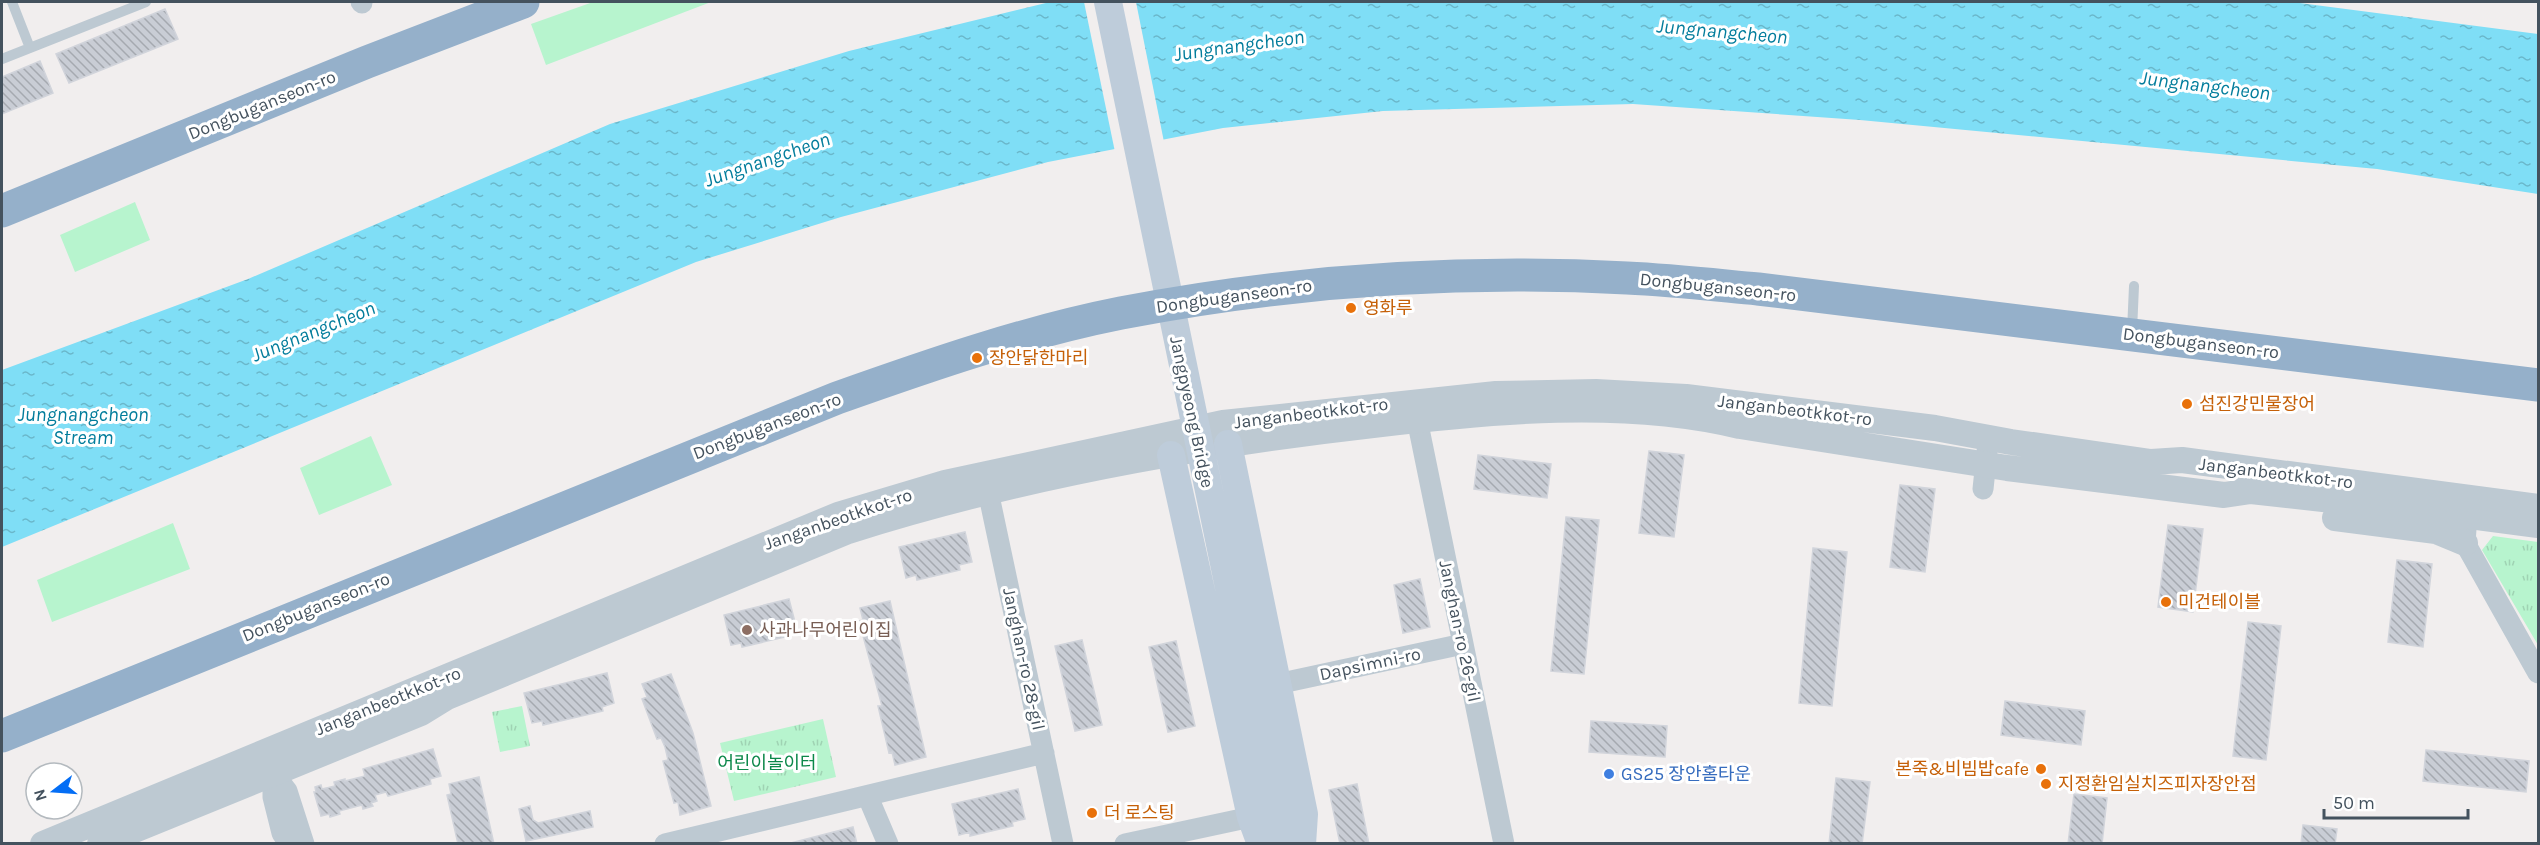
<svg xmlns="http://www.w3.org/2000/svg" width="2540" height="845" viewBox="0 0 2540 845" font-family="Karla,'Noto Sans KR',sans-serif">
<defs>
<pattern id="park-tufts" width="24" height="20" patternUnits="userSpaceOnUse" patternTransform="scale(1.5)"><rect width="24" height="20" fill="#b7f4ce"/><path d="M3 7l-1-3M5 7V3M7 7l1-3M15 17l-1-3M17 17v-4M19 17l1-3" fill="none" stroke="#9fd3b3"/></pattern>
<pattern id="water-ripples" width="26" height="14" patternUnits="userSpaceOnUse" patternTransform="scale(1.5)"><rect width="26" height="14" fill="#7fdef6"/><path d="M2 4q2-2 4 0t4 0M15 11q2-2 4 0t4 0" fill="none" stroke="#6ab7ca"/></pattern>
<pattern id="building-back-hatch" width="6" height="6" patternUnits="userSpaceOnUse" patternTransform="scale(1.5)"><rect width="6" height="6" fill="#c9cdd5"/><path d="M-1 5l2 2M0 0l6 6M5-1l2 2" fill="none" stroke="#a5a9b0"/></pattern>
</defs>
<rect width="100%" height="100%" fill="#f1eeee"/>
<!-- park -->
<path fill="url(#park-tufts)" d="M2493 536 2538 542V645L2482 550Z
M522 706 530 746 500 752 492 712Z
M823 719 836 777 734 801 720 743Z"/>
<!-- pitch -->
<path fill="#b7f4ce" d="M593 2H711L546 65 531 24Z
M135 202 150 240 75 272 60 235Z
M371 436 392 485 319 515 300 468Z
M173 523 190 569 52 622 37 580Z"/>
<!-- water -->
<path fill="url(#water-ripples)" d="M1050 2H2292L2538 34V194L2377 169 1860 120 1633 104 1383 111 1223 128 1048 162 841 217 696 262 2 547V370L248 279 610 124 849 51Z"/>
<!-- pier -->
<path fill="#f1eeee" d="M1084 2H1136L1164 142 1115 152Z"/>
<!-- building -->
<path fill="url(#building-back-hatch)" stroke="#d1d4db" stroke-width="1.5" d="M165 9 178 39 69 83 56 54Z
M40 61 53 93 2 114V77Z
M1649 451 1684 455 1674 537 1639 533Z
M1478 455 1551 464 1547 498 1474 489Z
M1900 485 1935 489 1925 572 1890 567Z
M1566 517 1599 520 1584 674 1551 671Z
M2168 525 2203 529 2193 612 2158 607Z
M965 532 972 562 959 565 960 570 917 580 916 575 906 578 899 547Z
M1813 548 1847 552 1832 706 1799 703Z
M2397 560 2432 564 2423 647 2388 642Z
M1420 579 1430 627 1403 633 1394 585Z
M789 599 797 630 784 633 785 637 742 647 741 643 731 645 724 615Z
M890 601 926 757 895 765 892 752 889 753 878 706H882L859 621 863 620 860 608Z
M2248 622 2281 626 2266 760 2233 756Z
M1082 640 1102 725 1075 731 1055 646Z
M1176 641 1195 726 1168 732 1149 647Z
M607 673 614 703 602 707 603 711 543 725 542 721 532 723 524 693Z
M671 674 693 733 711 806 680 815 678 802 674 803 663 761 668 760 665 747 661 738 657 739 642 699 647 697 642 684Z
M2005 701 2085 711 2081 745 2001 735Z
M1591 721 1667 726 1665 757 1589 752Z
M433 749 441 776 430 779 431 784 388 796 386 792 375 795 377 801 371 803 373 806 363 809 362 805 339 811 340 814 330 817 329 814 321 816 314 792H316L315 787 321 785 322 789 335 786 334 782 345 779V781L365 776 363 769Z
M2426 750 2529 761 2526 792 2423 781Z
M479 777 494 844H458L447 795 451 794 449 784Z
M1836 778 1870 782 1862 844H1829Z
M1357 784 1369 844H1340L1329 790Z
M1018 789 1025 819 1012 822 1013 826 970 836V832L959 835 952 804Z
M2074 794 2107 798 2102 844H2068Z
M530 806 533 820 538 823 590 811 593 827 526 841 519 809Z
M2303 825 2337 829 2335 844H2301Z
M853 827 857 844H787Z"/>
<g fill="none" stroke-linecap="round" stroke-linejoin="round">
<!-- service -->
<path stroke="#bdc9d2" stroke-width="10" d="M12 2 30 48
M2 59 146 2
M2132 331 2134 286"/>
<!-- minor -->
<path stroke="#bdc9d2" stroke-width="21" d="M361 2 362 3
M1417 419 1504 844
M985 477 1063 844
M1983 489 1987 451
M2466 529 2465 543 2538 673
M1277 684 1463 644
M268 761 273 773 287 791 304 844
M273 773V797L282 833 289 844
M868 797 888 844
M665 844 1044 753
M1125 844 1251 817"/>
<!-- tertiary -->
<path stroke="#bdc9d2" stroke-width="26" d="M2335 518 2436 531 2465 543
M43 844 838 515 945 483 1223 423 1496 394 1596 392 1686 397 1935 428 2011 442 2151 462 2182 460 2538 507
M100 844 421 713 447 697 848 531C1018 477 1196 445 1373 425 1490 411 1624 398 1740 426L2007 468 2224 495 2251 491 2439 512 2538 525"/>
<!-- secondary -->
<path stroke="#beccda" stroke-width="28" d="M1108 2 1282 844
M1228 444 1304 814 1302 844
M1171 455 1251 817 1261 844"/>
<!-- trunk -->
<path stroke="#95b0ca" stroke-width="33" d="M2 211 367 62 523 2
M2 736 837 398C930 365 1025 332 1121 313 1288 281 1457 269 1627 278 1671 280 1715 285 1758 289L2538 385"/>
</g>
<!-- markers -->
<g fill="#e8710a" stroke="#fff" stroke-width="2">
<circle cx="1351" cy="308" r="6"/>
<circle cx="977" cy="358" r="6"/>
<circle cx="2187" cy="404" r="6"/>
<circle cx="2166" cy="602" r="6"/>
<circle cx="2041" cy="769" r="6"/>
<circle cx="2046" cy="784" r="6"/>
<circle cx="1092" cy="813" r="6"/>
</g>
<circle fill="#8d6e63" stroke="#fff" stroke-width="2" cx="747" cy="630" r="6"/>
<circle fill="#3f7fe0" stroke="#fff" stroke-width="2" cx="1609" cy="774" r="6"/>
<g text-anchor="middle" stroke-width="6" stroke-linejoin="round" paint-order="stroke">
<!-- street labels -->
<g font-size="18" fill="#44525e" stroke="#fff">
<text transform="translate(262 105) rotate(-22)" y="6">Dongbuganseon-ro</text>
<text transform="translate(1718 287) rotate(6)" y="6">Dongbuganseon-ro</text>
<text transform="translate(1234 296) rotate(-8)" y="6">Dongbuganseon-ro</text>
<text transform="translate(2201 343) rotate(7)" y="6">Dongbuganseon-ro</text>
<text transform="translate(1795 410) rotate(7)" y="6">Janganbeotkkot-ro</text>
<text transform="translate(1192 412) rotate(78)" y="6">Jangpyeong Bridge</text>
<text transform="translate(1311 413) rotate(-7)" y="6">Janganbeotkkot-ro</text>
<text transform="translate(767 426) rotate(-21)" y="6">Dongbuganseon-ro</text>
<text transform="translate(2276 473) rotate(7)" y="6">Janganbeotkkot-ro</text>
<text transform="translate(838 519) rotate(-19)" y="6">Janganbeotkkot-ro</text>
<text transform="translate(316 607) rotate(-22)" y="6">Dongbuganseon-ro</text>
<text transform="translate(1460 631) rotate(78)" y="6">Janghan-ro 26-gil</text>
<text transform="translate(1024 659) rotate(78)" y="6">Janghan-ro 28-gil</text>
<text transform="translate(1370 664) rotate(-12)" y="6">Dapsimni-ro</text>
<text transform="translate(388 701) rotate(-22)" y="6">Janganbeotkkot-ro</text>
</g>
<!-- food labels -->
<g font-size="18" fill="#c56008" stroke="#fff" text-anchor="start">
<text x="1363" y="314">영화루</text>
<text x="989" y="364">장안닭한마리</text>
<text x="2199" y="410">섬진강민물장어</text>
<text x="2178" y="608">미건테이블</text>
<text x="2029" y="775" text-anchor="end">본죽&amp;비빔밥cafe</text>
<text x="2058" y="790">지정환임실치즈피자장안점</text>
<text x="1104" y="819">더 로스팅</text>
</g>
<!-- education labels -->
<g font-size="18" fill="#785e54" stroke="#fff" text-anchor="start">
<text x="759" y="636">사과나무어린이집</text>
</g>
<!-- park labels -->
<g font-size="18" fill="#0c884a" stroke="#fff">
<text x="767" y="769">어린이놀이터</text>
</g>
<!-- shop labels -->
<g font-size="18" fill="#366cbe" stroke="#fff" text-anchor="start">
<text x="1621" y="780">GS25 장안홈타운</text>
</g>
<!-- water labels -->
<g font-size="20" font-style="italic" fill="#037d9c" stroke="#fff">
<text transform="translate(1722 31) rotate(5)" y="7">Jungnangcheon</text>
<text transform="translate(1239 45) rotate(-8)" y="7">Jungnangcheon</text>
<text transform="translate(2205 85) rotate(7)" y="7">Jungnangcheon</text>
<text transform="translate(767 159) rotate(-19)" y="7">Jungnangcheon</text>
<text transform="translate(313 331) rotate(-22)" y="7">Jungnangcheon</text>
<text x="83" y="421">Jungnangcheon<tspan x="83" dy="23">Stream</tspan></text>
</g>
</g>
<!-- border -->
<rect width="2540" height="845" fill="none" stroke="#44525e" stroke-width="6"/>
<!-- north arrow -->
<g transform="translate(54 791) rotate(253)"><circle r="28" fill="#ffffff" stroke="#b4babf" stroke-width="1.5"/>
<path d="M0-4.5L10 22L0 15L-10 22Z" fill="#046ef5"/>
<text y="-9" font-size="16" font-weight="bold" text-anchor="middle" fill="#44525e">N</text>
</g>
<!-- scale -->
<path d="M2324 809v9h144v-9" fill="none" stroke="#44525e" stroke-width="3"/>
<text x="2333" y="809" font-size="18" fill="#44525e" stroke="#ffffff" stroke-width="4.5" paint-order="stroke">50 m</text>
</svg>
